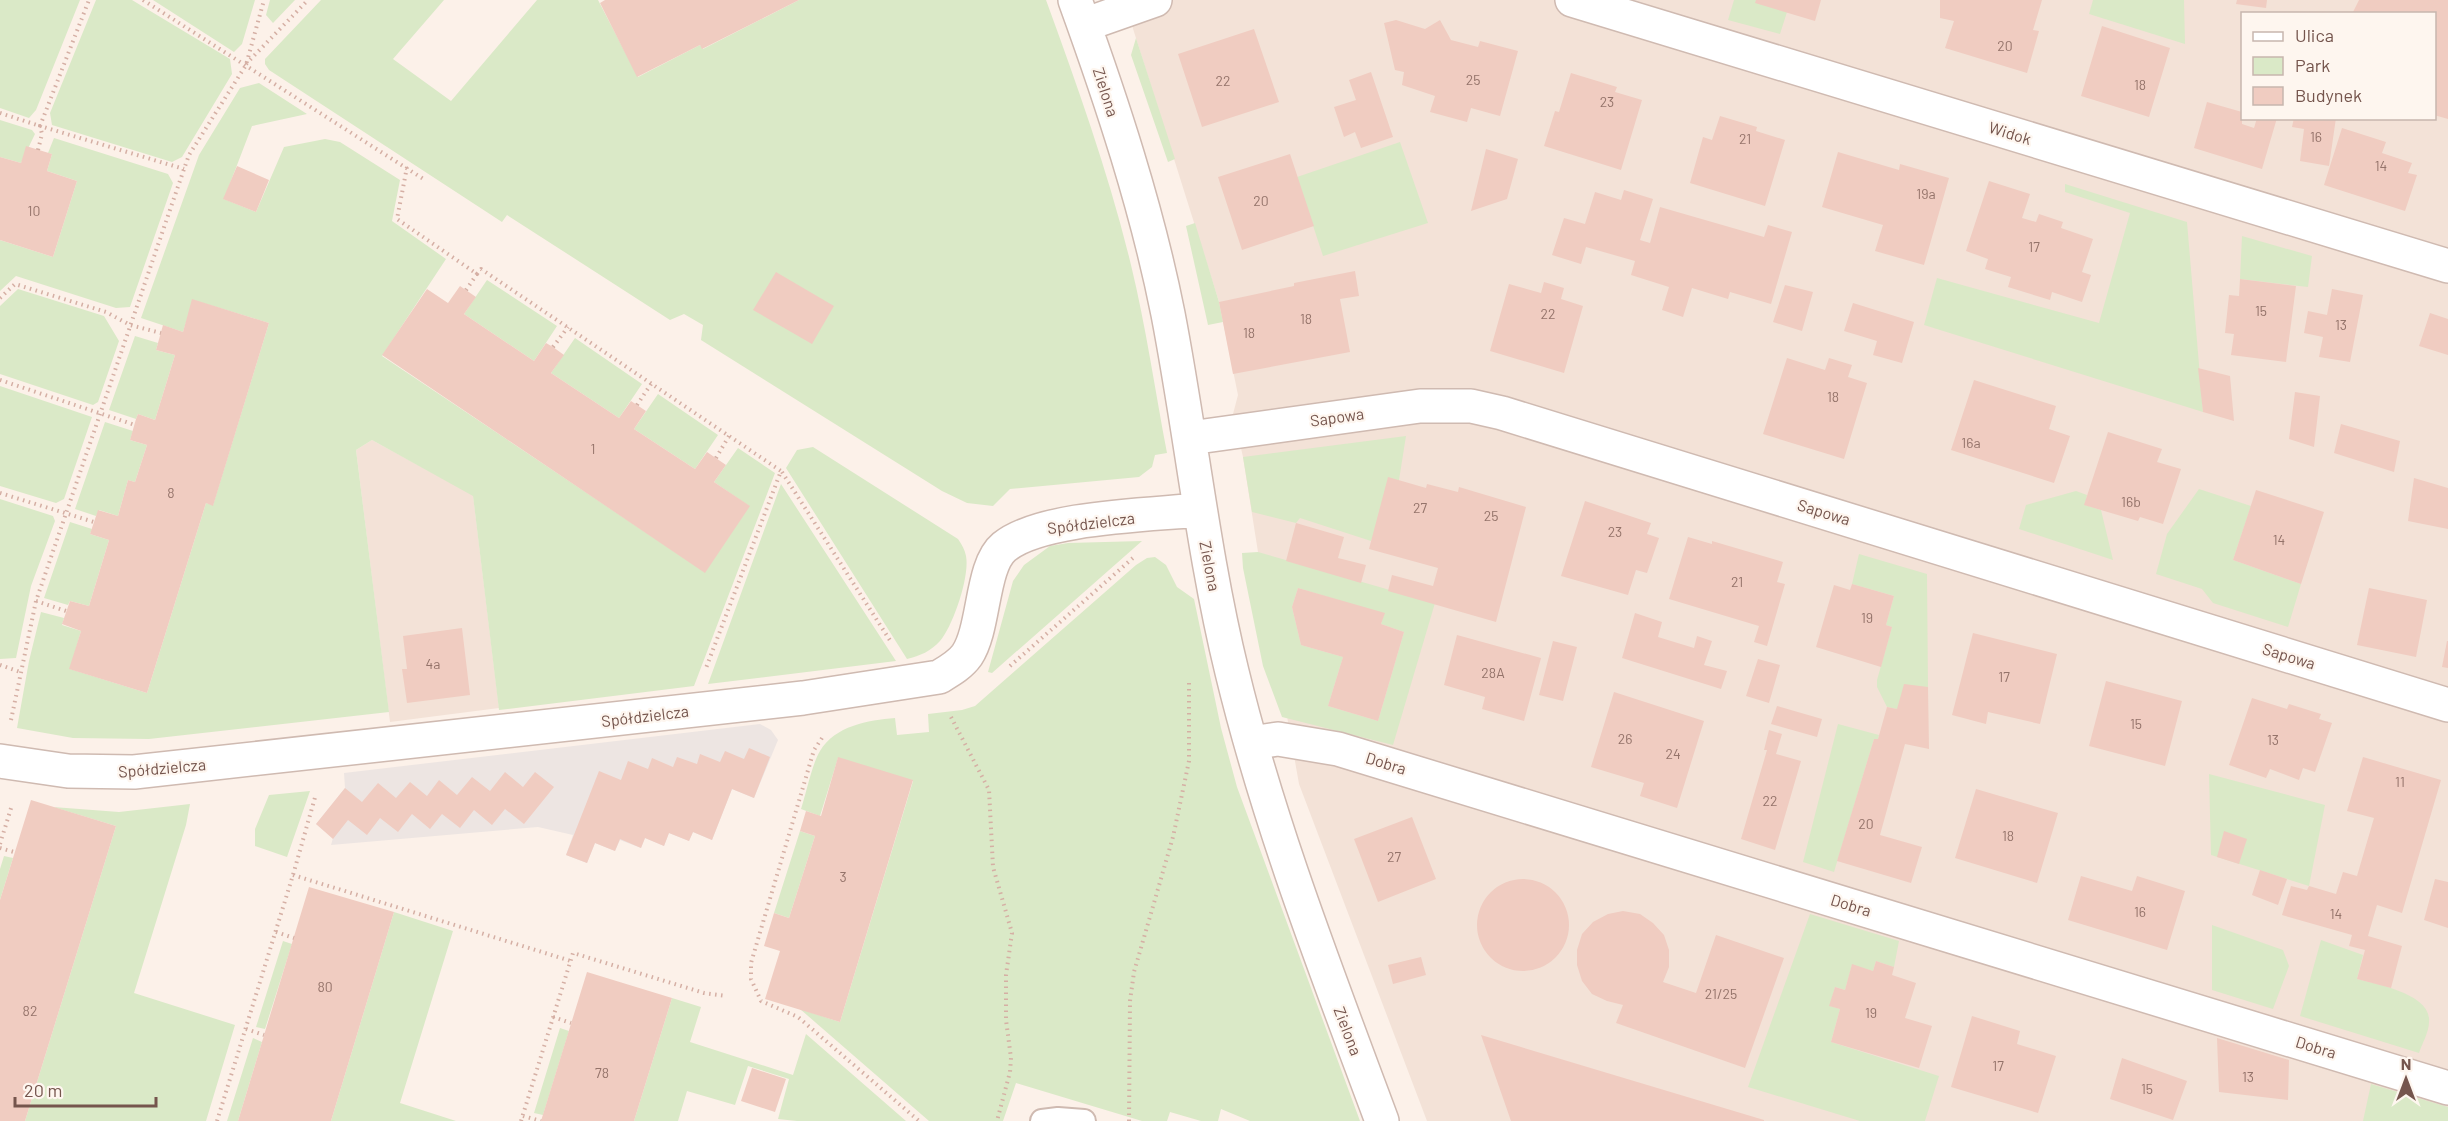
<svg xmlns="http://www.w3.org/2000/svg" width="2448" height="1121" viewBox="0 0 2448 1121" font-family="Barlow,sans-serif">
<rect width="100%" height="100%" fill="#fcf1e9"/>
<!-- residential -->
<path fill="#f3e2d7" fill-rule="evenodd" d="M1124 0H2448V1121H1427L1299 784 1258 552 1243 457 1233 414 1238 395 1219 302ZM2242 14H2434V118H2242Z
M372 440 473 495 499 708 390 722 356 450Z"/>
<!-- industrial -->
<path fill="#ede5e2" d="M760 724 771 730 778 740 754 798 732 789 712 840 693 832 689 841 669 833 664 846 645 838 641 848 620 840 615 851 595 843 587 863 566 855 573 835 538 827 331 845 333 838 316 824 345 788 344 773Z"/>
<!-- green -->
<path fill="#dae9c7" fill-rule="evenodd" d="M0 0H80L36 110 29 118 0 108Z
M96 0H132L230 59 232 74 182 157 172 162 52 125 50 113Z
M153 0H255L242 44 234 52Z
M270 0H295L273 23 266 15Z
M321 0H444L393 59 451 101 537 0H598L638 77 700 45 703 49 799 0H1046C1078 88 1109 174 1131 265 1146 327 1155 390 1167 453L1155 455 1152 467 1139 477 1010 489 993 506 967 503 942 491 701 340 703 325 684 314 670 320 507 215 502 222 269 70 265 64V59Z
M1734 0H1756L1787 12 1780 34 1728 20Z
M2093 0H2184L2185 44 2089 14Z
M1136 38 1175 159 1168 162 1131 55Z
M259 83 307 114 252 126 224 199 256 212 284 147 325 139 340 142 400 180 392 221 446 259 382 356 705 572 749 506 714 482 738 448 775 473 694 686 499 710 473 496 372 440 356 450 389 712 149 739 73 738 17 728 29 661 41 612 64 618 62 625 81 631 70 669 147 693 206 503 213 505 269 323 193 300 183 332 141 318 199 155 240 88Z
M0 120 32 130 35 134 21 163 0 157Z
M54 138 168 174 173 183 130 307 116 308 16 276 0 291V240L53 257 77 181 47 171 52 154 48 153Z
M1400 142 1428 223 1323 256 1297 177Z
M2065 184 2187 222 2203 412 1924 325 1937 278 2099 323 2130 213 2065 192Z
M1195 223 1219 302 1223 322 1208 325 1186 226Z
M2242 236 2312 256 2308 287 2240 279Z
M487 280 557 326 534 361 464 314Z
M18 289 104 316 119 341 98 402 93 405 0 374V306Z
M135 336 158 343 156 350 175 355 155 420 138 414 136 419 109 410Z
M575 338 642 384 619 418 551 373Z
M0 386 92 417 64 499 56 503 0 486Z
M658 394 718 435 695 469 634 429Z
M105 422 133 431 130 440 147 445 135 482 128 480 118 516 99 510 96 516 75 509Z
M1406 436 1399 480 1371 541 1300 518 1296 523 1252 512 1243 457Z
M813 447 958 539C962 545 965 550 966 556 970 576 953 626 940 641 931 651 920 656 907 659L786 468 797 450Z
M781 484 896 661 708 684Z
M2199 489 2251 506 2233 560 2301 584 2288 627 2213 603 2202 589 2156 574 2167 534Z
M2076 491 2087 495 2085 505 2101 510 2113 560 2019 529 2026 505Z
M0 499 53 516 55 521 31 586 16 658 0 659Z
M70 522 92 529 90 534 109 540 89 606 70 601 68 605 44 598Z
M1142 541 992 673 988 672 1013 581 1024 565 1050 546 1068 543Z
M1258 552 1435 603 1393 745 1282 717 1263 666 1243 568 1242 553ZM1298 588 1384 614 1381 624 1404 632 1378 721 1328 706 1343 657 1301 645 1292 607Z
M1859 554 1927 574 1928 687 1897 709 1887 707 1877 687V680L1892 627 1886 625 1894 596 1852 584Z
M1155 557 1166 565 1177 587 1194 599 1221 728 1237 787 1360 1121H1250L1221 1109 1218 1121H1201L1170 1112 1167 1121H1142L1016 1083 1003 1121H929L800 1009 840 1022 913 781 838 758 820 816 801 809C806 794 812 764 820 751 835 726 868 720 895 718L897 735 929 732 928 714 962 710 975 706 1136 565 1147 558Z
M1838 724 1879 735 1878 739H1874L1834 872 1803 862Z
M2209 774 2325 805 2309 886 2211 855Z
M310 791 287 857 255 846V829L269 795Z
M190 804 186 825 134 993 235 1025 206 1121H25L116 826 53 807 119 812Z
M800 831 815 836 789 918 774 913Z
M4 856 13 858 0 900V869Z
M394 912 453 931 400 1103 456 1121H331Z
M1810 914 1899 941 1894 967 1876 961 1873 971 1852 965 1845 990 1835 987 1830 1006 1840 1009 1831 1042 1939 1076 1925 1121H1860L1748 1087Z
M2212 925 2283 950 2289 966 2273 1009 2212 990Z
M2321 940 2363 955 2357 979C2376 984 2432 994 2429 1022 2429 1032 2422 1044 2419 1053L2300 1016Z
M283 941 292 944 265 1029 256 1027Z
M672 998 701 1007 690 1042 793 1075 806 1034 906 1121H797L778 1119 789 1079 748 1066 735 1105 687 1091 678 1121H634Z
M560 1028 569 1031 543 1115 534 1113Z
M253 1038 262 1042 238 1121H227Z
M2371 1084 2448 1107V1121H2363Z"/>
<!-- building -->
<path fill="#f0ccc1" d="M605 0H799L702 49 700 45 637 77 600 3Z
M1756 0H1821L1815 21 1755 3Z
M1940 0H2042L2033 30 2039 31 2027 73 1945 48 1954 21 1940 18Z
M2237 0H2267L2266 8 2236 4Z
M2359 0H2448V119L2434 115V14H2352Z
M1396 20 1425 29 1440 20 1451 40 1478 47 1480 41 1518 51 1500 116 1471 108 1467 122 1430 112 1435 96 1402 85 1404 72 1395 70 1384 23Z
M2102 26 2170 48 2149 117 2081 96Z
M1254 29 1279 102 1202 127 1178 54Z
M1371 72 1393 137 1361 148 1355 132 1344 137 1334 107 1356 100 1349 80Z
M1571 73 1617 87 1615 92 1642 100 1621 170 1544 146 1555 111 1559 112Z
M2207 102 2242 112V124L2254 128 2257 118H2277L2262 169 2194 148Z
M1720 116 1757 127 1756 131 1785 140 1765 206 1690 183 1703 137 1712 140Z
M2294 118H2336L2329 166 2300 161 2304 129 2292 127Z
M2342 128 2386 142 2382 153 2412 163 2408 173 2417 175 2405 211 2324 185Z
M26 146 52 154 47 171 77 181 53 257 0 240V157L21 163Z
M1486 149 1518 159 1507 199 1471 211Z
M1838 152 1899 170 1900 164 1949 178 1924 265 1875 251 1883 225 1822 207Z
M1290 154 1314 226 1242 250 1218 177Z
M237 166 269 180 256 212 223 199Z
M1989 181 2030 194 2022 218 2036 222 2039 214 2063 222 2061 228 2093 239 2082 272 2091 275 2082 302 2052 292 2050 300 2008 287 2011 277 1985 269 1988 259 1966 251Z
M1624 190 1653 199 1640 240 1650 243 1660 207 1764 237 1768 225 1792 232 1771 304 1730 292 1728 299 1692 288 1683 317 1662 310 1669 287 1631 275 1635 261 1586 247 1581 264 1552 255 1564 218 1585 224 1595 192 1621 200Z
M1355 271 1359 296 1340 299 1350 352 1233 374 1219 302 1294 286V283Z
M776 272 834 306 812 344 753 310Z
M2240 279 2296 286 2286 362 2231 355 2234 334 2225 333 2229 295 2239 296Z
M1544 282 1564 288 1561 299 1583 306 1564 373 1490 351 1509 284 1541 293Z
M1785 285 1813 292 1802 331 1773 322Z
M460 286 476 297 464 314 534 361 546 343 553 347 564 355 551 373 619 418 631 401 646 411 634 429 695 469 707 452 726 465 714 482 750 506 705 573 382 355 427 289 448 303Z
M2332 289 2363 295 2350 362 2319 357 2323 337 2304 333 2308 311 2327 315Z
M192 299 269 323 213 506 206 503 147 693 69 669 81 631 62 624 70 601 89 606 109 540 90 534 98 510 118 516 128 480 135 482 147 445 130 440 136 419 138 414 155 420 175 355 156 350 163 325 183 332Z
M1853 303 1914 322 1902 363 1873 355 1877 341 1844 331Z
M2430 313 2448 319V355L2419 346Z
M1787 358 1825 370 1829 358 1852 365 1848 377 1867 383 1844 459 1763 434Z
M2198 368 2230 376 2234 421 2203 412Z
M1974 380 2056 406 2049 429 2070 436 2054 483 1951 450Z
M2295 392 2320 396 2314 447 2289 439Z
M2341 424 2400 441 2394 472 2334 453Z
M2108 432 2162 449 2157 462 2181 469 2163 524 2140 517 2138 521 2084 505Z
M1388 477 1426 488 1427 484 1458 492 1459 487 1526 507 1496 622 1388 591 1392 575 1433 586 1438 568 1369 549Z
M2414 478 2448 488V529L2408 521Z
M2256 490 2324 512 2301 584 2233 560Z
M1585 501 1651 523 1647 534 1659 538 1647 573 1636 570 1628 595 1561 576Z
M1296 523 1344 537 1338 558 1366 565 1361 583 1286 561Z
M1688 537 1712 544V541L1783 562 1777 582 1785 584 1767 646 1754 642 1759 626 1669 599Z
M1852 584 1894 596 1886 625 1892 627 1881 667 1816 647 1834 585 1850 590Z
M1298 588 1385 613 1381 624 1404 632 1378 721 1328 706 1343 657 1301 645 1292 607Z
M2369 588 2427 600 2416 657 2357 645Z
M1635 613 1662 622 1658 637 1694 648 1697 636 1712 641 1704 665 1727 671 1721 689 1622 658Z
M462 628 470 695 407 703 402 669H407L403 636Z
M1973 633 2057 654 2040 724 1988 712 1986 724 1952 715Z
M1457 635 1541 658 1524 721 1482 709 1485 697 1444 685Z
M1553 641 1577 647 1563 701 1539 695Z
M2447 641H2448V668L2442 667Z
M1758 659 1780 665 1769 703 1746 696Z
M2106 681 2182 701 2165 766 2089 746Z
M1904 684 1928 687 1929 749 1905 744 1880 835 1922 847 1911 883 1837 861 1874 739H1878L1887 707 1897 709Z
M1614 692 1704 721 1677 808 1640 796 1644 783 1591 767Z
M2252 698 2287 709 2289 704 2321 714 2319 719 2332 723 2315 772 2303 768 2299 780 2270 769 2266 778 2229 765Z
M1777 706 1822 719 1817 737 1771 724Z
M1769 730 1782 734 1776 754 1801 761 1775 850 1741 839 1767 750H1764Z
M749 748 770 757 754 798 732 789 712 840 693 832 689 841 669 833 664 846 645 838 641 848 620 839 615 851 595 843 587 863 566 855 599 771 621 780 628 761 648 769 652 758 673 767 677 757 697 764 700 754 720 762 725 751 744 759Z
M838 757 913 780 840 1022 765 999 780 951 764 946 774 913 789 918 815 836 800 831 806 811 821 816Z
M2363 757 2441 780 2402 913 2377 905 2368 936 2402 946 2391 988 2357 979 2365 950 2349 946 2352 935 2282 915 2291 886 2307 890 2309 886 2336 894 2343 872 2357 876 2374 818 2347 811Z
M505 772 523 787 535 772 554 787 524 824 505 809 492 825 474 810 460 828 442 814 430 829 412 814 398 832 380 818 367 835 348 820 333 839 316 824 345 788 362 802 378 783 396 798 410 782 427 796 439 780 457 795 472 777 490 791Z
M1976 789 2058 813 2037 883 1955 858Z
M31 800 116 826 25 1121H0V900Z
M1412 817 1436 879 1378 902 1354 839Z
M2224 831 2247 839 2239 864 2217 857Z
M2260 870 2287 879 2278 905 2252 895Z
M2081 876 2132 891 2137 876 2185 891 2167 950 2068 920Z
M1477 925a46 46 0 1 1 92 0a46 46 0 1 1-92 0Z
M2435 879 2448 882V928L2424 920Z
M309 887 394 912 331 1121H238Z
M1623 911 1640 914 1653 923 1664 935 1669 950V967L1663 982 1696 993 1716 935 1784 958 1745 1068 1616 1023 1623 1005 1607 1001 1592 994 1582 981 1577 965V950L1582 934 1593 922 1608 914Z
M1421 957 1426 975 1393 984 1388 965Z
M1876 961 1894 967 1892 975 1916 983 1905 1018 1932 1026 1919 1068 1831 1042 1840 1009 1829 1006 1835 987 1845 990 1852 964 1873 971Z
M587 972 672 998 634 1121H541Z
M1972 1016 2020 1031 2017 1044 2056 1056 2038 1113 1951 1087Z
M1481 1035 1764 1120V1121H1511Z
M2217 1038 2289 1060 2288 1100 2219 1092Z
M2122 1058 2187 1081 2173 1120 2110 1099Z
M752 1068 786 1079 775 1112 741 1101Z"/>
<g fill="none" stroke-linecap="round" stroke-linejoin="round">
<!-- lane casing -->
<g stroke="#cfbab1" stroke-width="26">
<path id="lane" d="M1042 1121 1058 1119 1084 1121"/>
</g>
<!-- street casing -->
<g stroke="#cfbab1" stroke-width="36">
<path id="street" d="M1075 0C1112 102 1147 208 1168 314 1191 433 1203 554 1232 672 1269 825 1327 973 1382 1121
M1572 0 2448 266
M1084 25 1155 0
M1190 438 1420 406H1471L1502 413 2448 705
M1251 743 1278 739 1338 749 2448 1088
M0 761 68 771 134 772 803 698 939 677C949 671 960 665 967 655 985 628 981 566 1004 547 1040 517 1150 515 1199 510"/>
</g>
<!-- path -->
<path stroke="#d5afa4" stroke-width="4" stroke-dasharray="1.5 4.5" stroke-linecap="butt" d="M143 0 425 180
M246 64 308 0
M0 113 40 126 89 0
M38 150 42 134 40 126 184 169
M407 167 397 219 477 274 481 269 781 471 706 668
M466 290 477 274
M0 298 15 284 106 312 130 325 161 333
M553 347 568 327
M0 380 135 425
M637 405 651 384
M716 458 729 436
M782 472 891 642
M0 493 94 522
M36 601 66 611
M0 665 20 672
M1010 666 1133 558
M951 717 989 790 993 867 1012 933 1006 975V1020L1011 1058 1010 1072 997 1121
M11 720 36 601 184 169 189 155 246 65 264 0
M822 738 814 750 756 946 751 963V979L761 1001 798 1017 919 1121
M0 844 12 805
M0 848 14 852
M293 875 571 961
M276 932 294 938
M553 1017 571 1023
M246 1029 264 1035
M523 1116 541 1121
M217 1121 293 875 316 794
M521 1121 573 953 704 993 726 996
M1129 1121 1130 1001 1134 972 1173 837 1189 761V679"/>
<!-- lane -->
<use href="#lane" stroke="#fff" stroke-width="22"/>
<!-- street -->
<use href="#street" stroke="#fff" stroke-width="33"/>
</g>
<g text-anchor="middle" stroke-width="4.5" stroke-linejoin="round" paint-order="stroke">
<!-- number labels -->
<g font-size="14" fill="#94736a">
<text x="2005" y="51">20</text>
<text x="1473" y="85">25</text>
<text x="1223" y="86">22</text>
<text x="2140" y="90">18</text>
<text x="1607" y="107">23</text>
<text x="2316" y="142">16</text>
<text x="1745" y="144">21</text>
<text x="2381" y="171">14</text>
<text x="1926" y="199">19a</text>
<text x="1261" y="206">20</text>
<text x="34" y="216">10</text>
<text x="2034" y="252">17</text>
<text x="2261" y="316">15</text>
<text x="1548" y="319">22</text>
<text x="1306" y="324">18</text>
<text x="2341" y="330">13</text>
<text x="1249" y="338">18</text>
<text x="1833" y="402">18</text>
<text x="1971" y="448">16a</text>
<text x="593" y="454">1</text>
<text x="171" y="498">8</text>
<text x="2131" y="507">16b</text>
<text x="1420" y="513">27</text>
<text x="1491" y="521">25</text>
<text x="1615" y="537">23</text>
<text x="2279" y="545">14</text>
<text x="1737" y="587">21</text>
<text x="1867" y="623">19</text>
<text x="433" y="669">4a</text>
<text x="1493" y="678">28A</text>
<text x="2004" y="682">17</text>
<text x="2136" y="729">15</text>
<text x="1625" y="744">26</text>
<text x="2273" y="745">13</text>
<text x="1673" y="759">24</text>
<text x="2400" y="787">11</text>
<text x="1770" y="806">22</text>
<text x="1866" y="829">20</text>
<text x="2008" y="841">18</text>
<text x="1394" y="862">27</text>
<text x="843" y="882">3</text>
<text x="2140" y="917">16</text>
<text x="2336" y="919">14</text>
<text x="325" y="992">80</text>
<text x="1721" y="999">21/25</text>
<text x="30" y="1016">82</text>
<text x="1871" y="1018">19</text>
<text x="1998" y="1071">17</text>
<text x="602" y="1078">78</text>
<text x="2248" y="1082">13</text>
<text x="2147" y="1094">15</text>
</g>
<!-- street labels -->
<g font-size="16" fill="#75554d" stroke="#fef6ef">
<text transform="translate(1106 92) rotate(72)" y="6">Zielona</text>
<text transform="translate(2010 133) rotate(17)" y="6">Widok</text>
<text transform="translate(1337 417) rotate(-8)" y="6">Sapowa</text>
<text transform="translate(1824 512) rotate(17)" y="6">Sapowa</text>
<text transform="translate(1091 523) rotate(-7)" y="6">Spółdzielcza</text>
<text transform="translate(1210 566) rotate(79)" y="6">Zielona</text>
<text transform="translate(2289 656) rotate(17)" y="6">Sapowa</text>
<text transform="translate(645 716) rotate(-7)" y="6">Spółdzielcza</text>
<text transform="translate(1386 763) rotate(17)" y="6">Dobra</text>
<text transform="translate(162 768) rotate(-5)" y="6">Spółdzielcza</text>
<text transform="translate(1851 905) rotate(17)" y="6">Dobra</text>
<text transform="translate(1348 1031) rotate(69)" y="6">Zielona</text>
<text transform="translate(2316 1047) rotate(17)" y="6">Dobra</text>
</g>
</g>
<!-- legend -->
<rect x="2241" y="12" width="195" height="108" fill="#fef6ef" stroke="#c7b6ae" stroke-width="1.5"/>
<rect x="2253" y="32" width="30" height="9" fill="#ffffff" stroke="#c7b6ae" stroke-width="1.5"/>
<text x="2295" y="42" font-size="18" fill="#75554d">Ulica</text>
<rect x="2253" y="57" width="30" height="18" fill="#dae9c7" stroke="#c7b6ae" stroke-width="1.5"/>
<text x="2295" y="72" font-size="18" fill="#75554d">Park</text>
<rect x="2253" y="87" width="30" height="18" fill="#f0ccc1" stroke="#c7b6ae" stroke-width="1.5"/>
<text x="2295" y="102" font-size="18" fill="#75554d">Budynek</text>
<!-- north arrow -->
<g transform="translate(2406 1079)" stroke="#fef6ef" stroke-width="4.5" paint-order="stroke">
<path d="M0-4.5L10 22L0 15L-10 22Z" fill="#75554d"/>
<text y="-9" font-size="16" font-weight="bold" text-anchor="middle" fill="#75554d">N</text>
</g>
<!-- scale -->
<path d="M15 1097v9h141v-9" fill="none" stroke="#75554d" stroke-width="3"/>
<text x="24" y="1097" font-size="18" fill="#75554d" stroke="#fef6ef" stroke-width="4.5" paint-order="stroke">20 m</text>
</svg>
